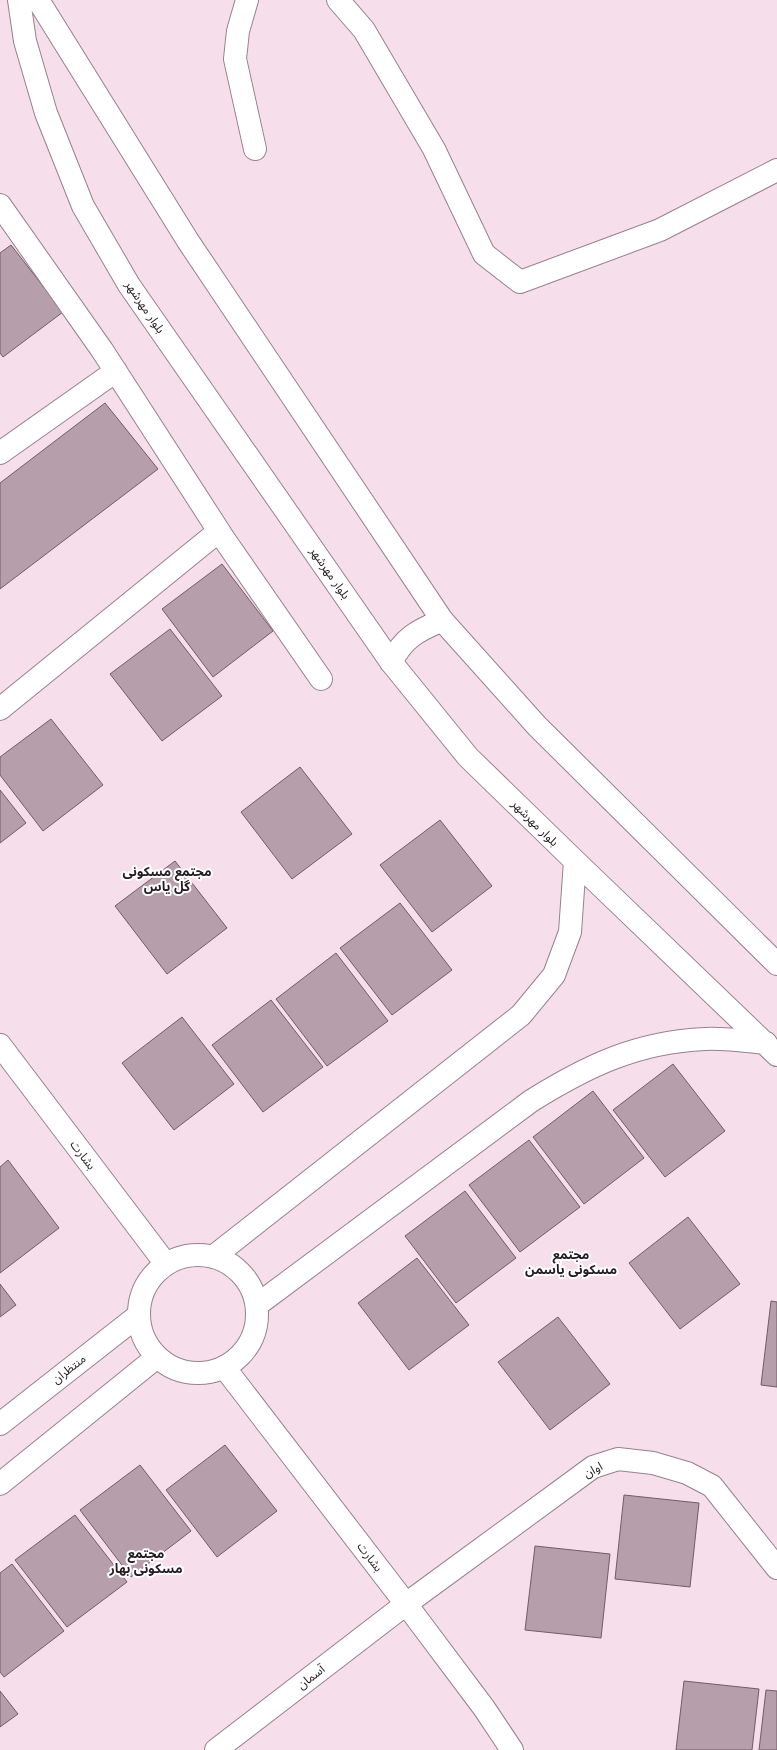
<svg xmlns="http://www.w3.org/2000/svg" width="777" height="1750" viewBox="0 0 777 1750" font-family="'Libre Baskerville','Noto Sans Arabic',serif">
<rect width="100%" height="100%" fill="#f7deeb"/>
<!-- building -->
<path fill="#b69fab" stroke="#715c67" d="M11 245 63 312 3 357 0 353V253Z
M105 403 158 469 0 589V483Z
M222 564 273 631 213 677 162 609Z
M170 629 222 696 162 741 110 674Z
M51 719 103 785 43 831 0 775V757Z
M300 767 352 834 292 879 241 812Z
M0 790 26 823 0 843Z
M440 820 492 886 432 932 380 865Z
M175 861 227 928 167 974 115 906Z
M400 903 452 970 392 1015 340 948Z
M336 953 388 1021 327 1066 276 999Z
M271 1000 323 1067 263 1112 212 1045Z
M182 1017 234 1084 174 1130 122 1063Z
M673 1064 725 1131 665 1177 613 1110Z
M593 1091 644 1158 584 1204 533 1137Z
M529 1140 580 1207 520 1252 469 1185Z
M8 1160 59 1228 0 1273V1167Z
M465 1191 516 1258 456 1303 405 1236Z
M688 1217 740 1284 680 1329 629 1263Z
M417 1258 469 1325 409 1370 358 1303Z
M0 1284 16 1305 0 1317Z
M771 1301 777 1302V1387L761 1385Z
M558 1317 610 1384 550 1430 498 1362Z
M225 1445 277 1511 217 1557 166 1490Z
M140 1465 191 1531 131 1577 80 1510Z
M624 1495 699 1503 690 1587 615 1579Z
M75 1515 127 1582 67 1627 15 1560Z
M535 1546 610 1554 601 1638 525 1630Z
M12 1564 64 1631 4 1677 0 1672V1573Z
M684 1681 759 1689 752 1750H676Z
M766 1690 777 1691V1750H759Z
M0 1691 18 1714 0 1727Z"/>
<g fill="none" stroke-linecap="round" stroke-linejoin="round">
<!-- minor casing -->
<g stroke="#97818c" stroke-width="24">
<path id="minor" d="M247 0 238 31 235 59 255 149
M338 0 364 30 434 149 484 254 520 282 660 230 777 170
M0 205 102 350 224 539 321 679
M0 453 116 371
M391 662C405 636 418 631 442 620
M0 709 219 531
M0 1045 166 1264
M224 1367 406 1604 484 1708 512 1750
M216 1750 406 1604 593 1467 618 1459 653 1463 687 1473 712 1486 777 1568"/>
</g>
<!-- major casing -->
<g stroke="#97818c" stroke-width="24">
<path id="major" d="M19 0 25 41 46 113 83 206 129 285 391 662 468 757 575 861 777 1055
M38 0 188 241 442 620 537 726 777 964
M139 1314a59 59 0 1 1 118 0a59 59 0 1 1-118 0Z
M213 1257 521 1015 554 975 570 932 575 861
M257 1305 531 1101C587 1066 637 1042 705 1039 725 1038 746 1041 766 1043
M0 1424 139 1315
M0 1484 157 1357"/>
</g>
<!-- minor -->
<use href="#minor" stroke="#fff" stroke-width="22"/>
<!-- major -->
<use href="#major" stroke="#fff" stroke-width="22"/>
</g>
<g text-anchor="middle" stroke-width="4" stroke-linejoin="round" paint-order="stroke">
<!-- street labels -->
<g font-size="12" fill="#231b1f" stroke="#fff">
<text transform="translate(145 307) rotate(56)" y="4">بلوار مهرشهر</text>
<text transform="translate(330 573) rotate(55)" y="4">بلوار مهرشهر</text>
<text transform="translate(535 823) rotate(45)" y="4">بلوار مهرشهر</text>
<text transform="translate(83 1155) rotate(53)" y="4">بشارت</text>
<text transform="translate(69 1369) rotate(-38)" y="4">منتظران</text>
<text transform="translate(593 1470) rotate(-28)" y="4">اوان</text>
<text transform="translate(370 1557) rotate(53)" y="4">بشارت</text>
<text transform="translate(311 1677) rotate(-38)" y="4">آسمان</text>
</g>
<!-- neighbourhood labels -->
<g font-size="13" font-weight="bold" fill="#231b1f" stroke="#fff">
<text x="167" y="876">مجتمع مسکونی<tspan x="167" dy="15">گل یاس</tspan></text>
<text x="571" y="1259">مجتمع<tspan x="571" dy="15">مسکونی یاسمن</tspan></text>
<text x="146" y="1558">مجتمع<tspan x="146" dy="15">مسکونی بهار</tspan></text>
</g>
</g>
</svg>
